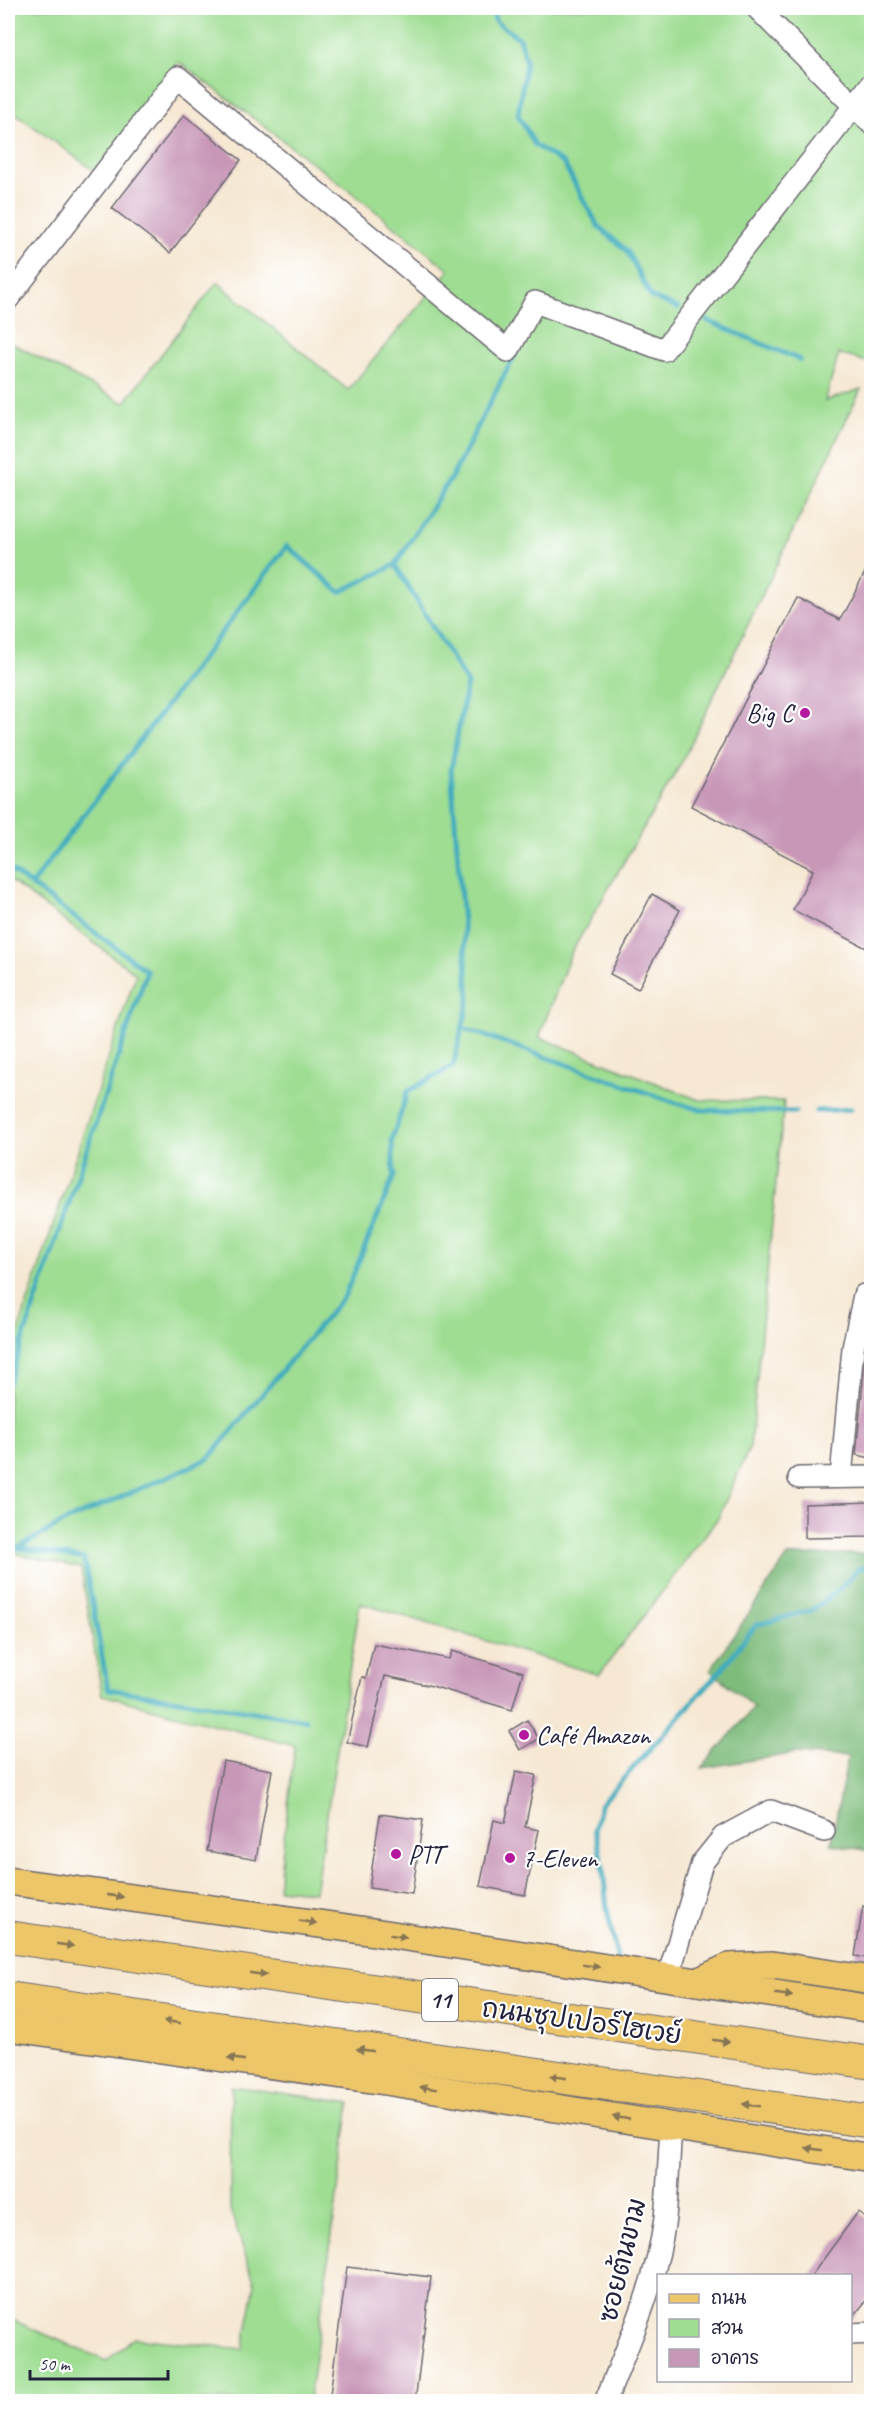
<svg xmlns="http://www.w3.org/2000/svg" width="879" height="2409" viewBox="0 0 879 2409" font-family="Caveat,'Playpen Sans Thai',sans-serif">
<rect width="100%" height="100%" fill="#fff"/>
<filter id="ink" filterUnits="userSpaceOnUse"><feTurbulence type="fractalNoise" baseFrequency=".0167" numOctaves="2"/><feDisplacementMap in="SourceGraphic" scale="12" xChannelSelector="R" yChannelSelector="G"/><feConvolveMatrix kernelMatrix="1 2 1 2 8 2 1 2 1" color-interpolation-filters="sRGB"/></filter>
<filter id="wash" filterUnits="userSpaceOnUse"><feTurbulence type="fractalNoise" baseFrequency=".008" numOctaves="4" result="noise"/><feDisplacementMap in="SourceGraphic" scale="24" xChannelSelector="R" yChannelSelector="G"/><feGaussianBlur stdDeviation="1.35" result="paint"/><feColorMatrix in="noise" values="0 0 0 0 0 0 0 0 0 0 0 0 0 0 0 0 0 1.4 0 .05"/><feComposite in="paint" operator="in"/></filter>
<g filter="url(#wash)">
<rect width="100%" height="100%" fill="#f6e8d3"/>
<!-- green -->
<path fill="#9edd92" stroke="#608066" stroke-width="1.5" d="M8 8H871V363L839 354 825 401 861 389 683 760 571 953 539 1037 699 1100 784 1101 750 1447 718 1518 599 1675 360 1603 315 1892 278 1889 295 1746 102 1695 81 1568 8 1552V1362L136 974 8 879V341L124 403 217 282 348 390 449 270 363 201 179 62 96 172 8 108Z
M231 2086 350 2103 309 2401H8V2318L106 2361 134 2338 243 2349 255 2284 230 2209Z"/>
<!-- forest -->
<path fill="#7ebc7c" stroke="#506f5c" stroke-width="1.5" d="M871 1553V1851L831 1844 848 1757 797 1753 702 1768 754 1707 710 1670 788 1556Z"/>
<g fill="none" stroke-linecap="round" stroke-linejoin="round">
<!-- stream -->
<path stroke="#3eabbd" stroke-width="5" d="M491 8 496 22 519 38 526 61 518 115 535 145 564 164 598 226 627 251 651 297 678 308
M706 320 800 360
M8 868 147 971 8 1384
M31 885 287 546 340 592 395 565
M463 1028 679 1104 702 1110 795 1112
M816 1111 851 1109
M8 1544 18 1548 84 1559 108 1689 306 1720
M18 1548 66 1521 208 1459 345 1295 394 1176 392 1140 408 1091 453 1066 469 1000 451 770 467 683 395 565 454 473 515 354
M618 1963 607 1909 603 1868 595 1829 600 1805 721 1670 756 1625 812 1610 840 1589 859 1568 872 1567"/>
</g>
<g id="blocks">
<!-- building -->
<path fill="#c897b8" d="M184 115 241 160 170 253 112 208Z
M872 559V951L793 910 813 870 691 806 798 598 840 620Z
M652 894 680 910 638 989 610 974Z
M865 1361H872V1458L856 1455Z
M872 1502V1537L805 1538V1504Z
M374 1644 449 1659 452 1651 523 1672 512 1710 432 1686 385 1676 368 1747 347 1742 362 1677 366 1678Z
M527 1720 539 1739 520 1750 509 1731Z
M223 1761 272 1770 256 1860 207 1851Z
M516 1771 536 1775 525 1827 539 1830 525 1895 480 1886 494 1820 505 1823Z
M380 1814 423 1820 412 1894 369 1888Z
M863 1906 872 1907V1959L855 1956Z
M858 2212 872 2222V2293L850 2321V2276H811Z
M347 2267 431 2277 415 2402H329Z"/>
</g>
</g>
<g filter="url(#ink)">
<use href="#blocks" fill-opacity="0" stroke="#6c6770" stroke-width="1.5"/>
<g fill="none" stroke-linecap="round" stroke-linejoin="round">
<!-- minor casing -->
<g stroke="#6c6770" stroke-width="24">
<path id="minor" d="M757 8 872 124
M8 299 178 77 508 351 535 302 664 350 872 83
M841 1477 853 1348 864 1295
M799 1478 872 1477
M668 1977 702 1863 723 1837 771 1811 824 1831
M850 2334 872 2333
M605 2402C629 2343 657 2282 665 2218 668 2188 669 2157 671 2126"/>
</g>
<!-- major casing -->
<g stroke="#6c6770" stroke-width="30">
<path id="major" d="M8 1881 341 1927 872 2009
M697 1982 729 1967 772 1965 872 1980
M8 2027 385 2081 872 2158"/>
</g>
<!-- highway casing -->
<g stroke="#6c6770" stroke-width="34">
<path id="highway" d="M8 1937 872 2063
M8 1998 872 2122"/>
</g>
<!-- minor -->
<use href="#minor" stroke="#fff" stroke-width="21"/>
<!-- major -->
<use href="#major" stroke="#ecc669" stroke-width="27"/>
<!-- highway -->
<use href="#highway" stroke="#ecc669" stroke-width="32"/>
</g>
<!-- one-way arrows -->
<defs><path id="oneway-solid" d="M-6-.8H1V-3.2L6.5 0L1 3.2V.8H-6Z" transform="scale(1.5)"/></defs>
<g fill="#877452">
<use href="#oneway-solid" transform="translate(115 1896) rotate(8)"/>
<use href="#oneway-solid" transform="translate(308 1922) rotate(8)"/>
<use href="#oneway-solid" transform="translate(398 1936) rotate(9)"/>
<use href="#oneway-solid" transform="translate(65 1945) rotate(8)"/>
<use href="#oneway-solid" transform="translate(591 1966) rotate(9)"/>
<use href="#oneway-solid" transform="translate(258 1974) rotate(8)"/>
<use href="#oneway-solid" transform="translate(784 1995) rotate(9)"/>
<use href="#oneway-solid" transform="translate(172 2022) rotate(-172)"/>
<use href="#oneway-solid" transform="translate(721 2041) rotate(8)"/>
<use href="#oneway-solid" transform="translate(365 2050) rotate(-172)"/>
<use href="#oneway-solid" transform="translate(236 2059) rotate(-172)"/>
<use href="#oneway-solid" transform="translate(558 2077) rotate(-172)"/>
<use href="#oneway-solid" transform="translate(428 2088) rotate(-171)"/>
<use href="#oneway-solid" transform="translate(751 2105) rotate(-172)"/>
<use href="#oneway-solid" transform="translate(621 2118) rotate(-171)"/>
<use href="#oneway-solid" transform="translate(814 2149) rotate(-171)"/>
</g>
</g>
<!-- markers -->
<g fill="#b5179e" stroke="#fff" stroke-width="2">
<circle cx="805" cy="713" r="6"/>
<circle cx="524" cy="1735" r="6"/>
<circle cx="396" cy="1854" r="6"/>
<circle cx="510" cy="1858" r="6"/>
</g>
<g text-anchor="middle" stroke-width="4.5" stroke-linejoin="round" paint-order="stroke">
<!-- shield labels -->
<rect fill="#fff" stroke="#646476" stroke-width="1.5" x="422" y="1979" width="36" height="42" rx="4.5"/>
<g font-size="24" font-weight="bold" fill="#22223b">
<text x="440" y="2008">11</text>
</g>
<!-- poi labels -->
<g font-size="26" fill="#22223b" stroke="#fff" text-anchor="start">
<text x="793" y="722" text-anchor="end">Big C</text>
<text x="536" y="1744">Café Amazon</text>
<text x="408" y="1863">PTT</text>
<text x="522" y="1867">7-Eleven</text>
</g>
<!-- street labels -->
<g font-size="26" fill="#22223b" stroke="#fff">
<text transform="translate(582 2021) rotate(8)" y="9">ถนนซุปเปอร์ไฮเวย์</text>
<text transform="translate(622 2260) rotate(-76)" y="9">ซอยต้นขาม</text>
</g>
</g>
<!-- margin -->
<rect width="879" height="2409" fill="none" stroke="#fff" stroke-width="30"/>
<!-- legend -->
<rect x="657" y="2274" width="195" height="108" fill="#ffffff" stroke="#a7a7b1" stroke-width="1.5"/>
<rect x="669" y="2294" width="30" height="9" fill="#ecc669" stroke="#a7a7b1" stroke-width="1.5"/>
<text x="711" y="2304" font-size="18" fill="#22223b">ถนน</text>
<rect x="669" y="2319" width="30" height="18" fill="#9edd92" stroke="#a7a7b1" stroke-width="1.5"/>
<text x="711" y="2334" font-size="18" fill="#22223b">สวน</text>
<rect x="669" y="2349" width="30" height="18" fill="#c897b8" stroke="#a7a7b1" stroke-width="1.5"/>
<text x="711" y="2364" font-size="18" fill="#22223b">อาคาร</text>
<!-- scale -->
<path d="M30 2370v9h138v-9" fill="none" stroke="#22223b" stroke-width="3"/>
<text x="39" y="2370" font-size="18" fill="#22223b" stroke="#ffffff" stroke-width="4.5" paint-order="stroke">50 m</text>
</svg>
